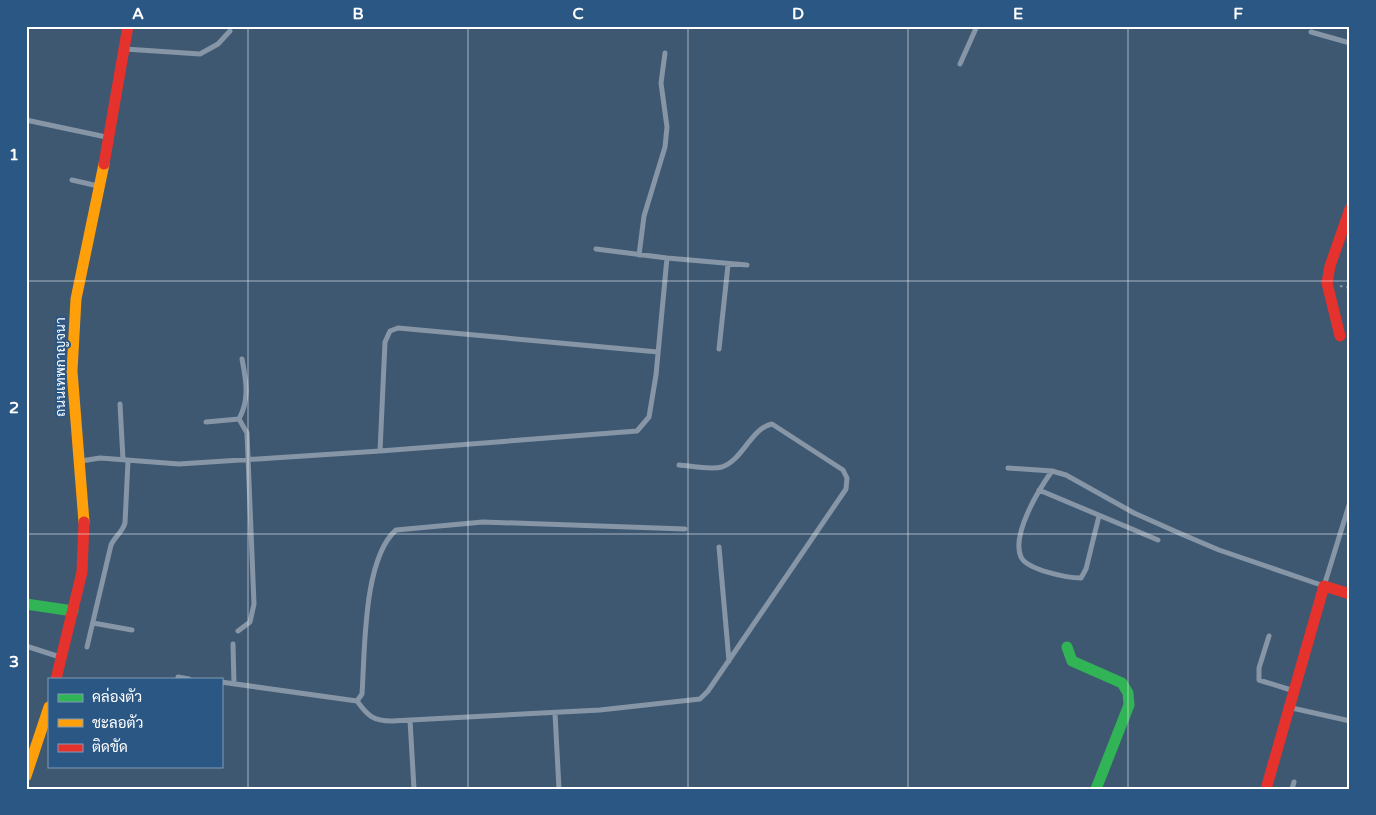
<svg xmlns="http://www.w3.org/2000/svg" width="1376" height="815" viewBox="0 0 1376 815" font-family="'Varela Round',Sarabun,sans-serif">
<rect width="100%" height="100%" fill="#3f5871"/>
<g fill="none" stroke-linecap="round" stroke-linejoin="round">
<!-- path -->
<path stroke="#8696a7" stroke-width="2" stroke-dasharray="2.5 4" stroke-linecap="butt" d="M1340 286 1350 288"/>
<!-- lane -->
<path stroke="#8696a7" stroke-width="5" d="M1311 32 1350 43
M125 49 200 54 218 44 230 31
M960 64 977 26
M26 120 106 137
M72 180 98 186
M596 249 667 258 747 265
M639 255 644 216 665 147 667 127 661 83 665 53
M719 349 728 265
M120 404 123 460
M239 419C250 399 246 380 242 359
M206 422 239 419 247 433 254 604 250 622 238 631
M380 451 637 431 649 417 656 375 667 258
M81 461 100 458 179 464 380 451 385 342 390 331 398 328 658 352
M1008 468 1052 471 1066 475 1134 513 1179 533 1219 550 1324 586 1350 502
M1052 471C1039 489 1011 535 1021 557 1027 570 1068 578 1081 578L1086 569 1099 516
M1039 490 1158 540
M719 547 729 661
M93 623 132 630
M1269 636 1259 668V680L1291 690
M233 644 234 684
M26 646 60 657
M87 647 111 545C115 536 122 533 125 523L128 461
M178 677 189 679
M221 682 357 701 362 694C365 651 363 559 396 530L483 522 685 529
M357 701C368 716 373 721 392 721L600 710 700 699 708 691 846 489 847 478 843 470 772 424C751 428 743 460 722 467 710 470 692 466 679 465
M1292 708 1350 721
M555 713 559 789
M410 720 414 789
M1292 789 1294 782"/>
<!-- fast -->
<path stroke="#30b455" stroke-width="11" d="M26 604 73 611
M1067 647 1072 661 1122 683 1128 693 1129 705 1096 789"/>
<!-- slow -->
<path stroke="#ff9f0a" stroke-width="11" d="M84 522 72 371 76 299 104 164
M26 776 49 707"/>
<!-- jam -->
<path stroke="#e5322d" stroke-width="11" d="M104 164 128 26
M1340 336 1327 283 1330 266 1350 209
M56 679 82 572 84 522
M1266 789 1324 586 1350 594"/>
</g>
<!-- grid -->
<path fill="none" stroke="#fff" stroke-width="1" stroke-opacity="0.55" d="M248 26V789M468 26V789M688 26V789M908 26V789M1128 26V789M26 281H1350M26 534H1350"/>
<g text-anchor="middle" stroke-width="4" stroke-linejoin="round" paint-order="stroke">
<!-- street labels -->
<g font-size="14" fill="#fff" stroke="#2b5785">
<text transform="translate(60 367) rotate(-90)" y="5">ถนนเทพกาญจนา</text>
</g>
</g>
<!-- border -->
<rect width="1376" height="815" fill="none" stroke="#2b5785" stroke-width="55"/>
<!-- legend -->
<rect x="48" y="678" width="175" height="90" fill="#2b5785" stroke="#809ab6"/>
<rect x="58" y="694" width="25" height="8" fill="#30b455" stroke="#809ab6"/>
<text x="92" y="702" font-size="15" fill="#ffffff">คล่องตัว</text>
<rect x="58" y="719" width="25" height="8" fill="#ff9f0a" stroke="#809ab6"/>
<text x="92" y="728" font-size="15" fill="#ffffff">ชะลอตัว</text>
<rect x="58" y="744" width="25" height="8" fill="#e5322d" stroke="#809ab6"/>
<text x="92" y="752" font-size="15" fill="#ffffff">ติดขัด</text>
<rect x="28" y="28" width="1320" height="760" fill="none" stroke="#fff" stroke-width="2"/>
<g font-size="16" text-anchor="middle" font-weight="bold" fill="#fff">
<text x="138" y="19">A</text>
<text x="358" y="19">B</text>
<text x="578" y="19">C</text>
<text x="798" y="19">D</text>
<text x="1018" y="19">E</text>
<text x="1238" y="19">F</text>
<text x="14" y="160">1</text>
<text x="14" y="413">2</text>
<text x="14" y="667">3</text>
</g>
</svg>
